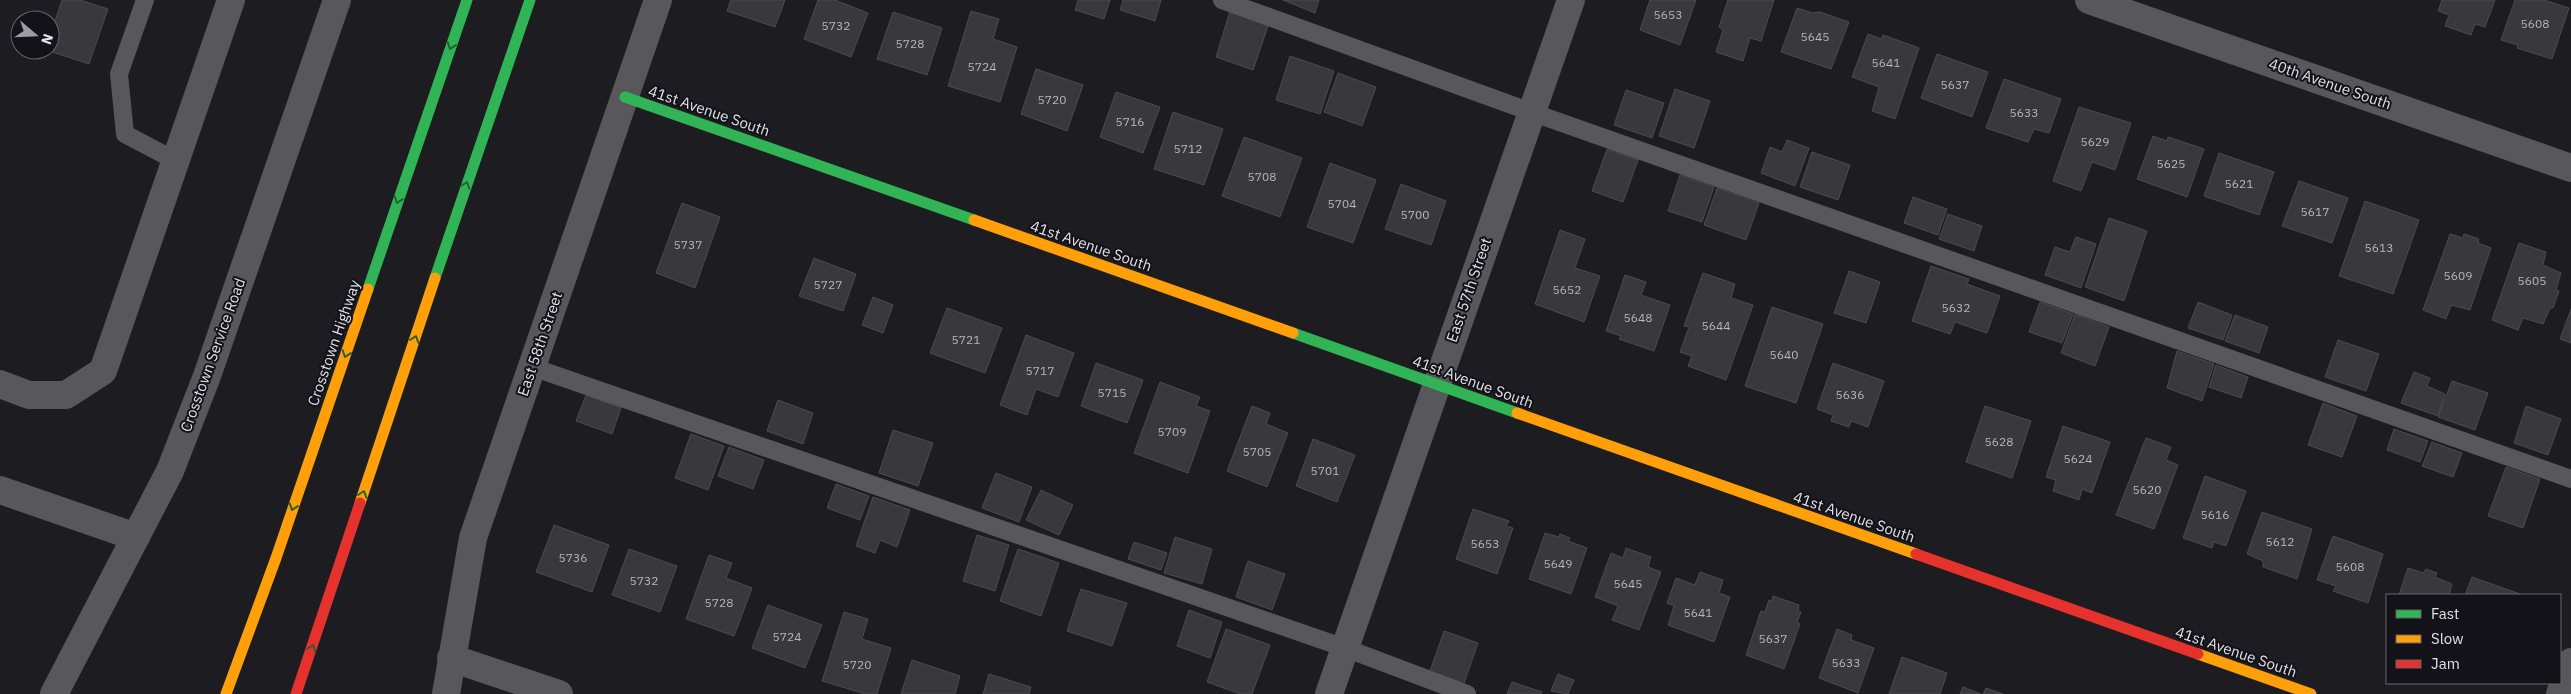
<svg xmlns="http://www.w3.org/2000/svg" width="2571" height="694" viewBox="0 0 2571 694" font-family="'IBM Plex Sans',sans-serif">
<rect width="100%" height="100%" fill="#1d1c21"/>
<!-- building -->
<path fill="#39383c" stroke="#4b4b4e" d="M62 0H80L108 9 89 64 46 50H50V36Z
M731 0H785L775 27 727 11Z
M818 0H835L868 13 851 57 804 39Z
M1078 0H1110L1104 19 1075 10Z
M1123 0H1161L1155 21 1120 10Z
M1283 0H1319L1315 13Z
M1650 0H1696L1680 45 1640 30Z
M1728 0H1774L1761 41 1750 38 1743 61 1716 52 1723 30 1719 27Z
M2442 0H2495L2485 27 2475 24 2471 35 2445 26 2449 15 2438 11Z
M2515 0H2544L2569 8 2552 59 2517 48 2518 45 2501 40Z
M1797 8 1812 13 1820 12 1849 22 1831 69 1781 52Z
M971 11 999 19 993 39 1017 47 1000 102 948 86Z
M1230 11 1269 23 1253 70 1216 57Z
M893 12 942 28 927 75 877 59Z
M1868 34 1881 39 1883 35 1919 48 1895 119 1872 111 1879 87 1852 77Z
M1937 54 1988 72 1972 117 1921 98Z
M1290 56 1334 71 1320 114 1276 100Z
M1036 69 1083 85 1067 131 1021 114Z
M1338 73 1376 87 1362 126 1324 112Z
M2004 79 2061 99 2049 133 2034 129 2028 142 1986 128Z
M1675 89 1710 101 1694 148 1659 136Z
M1626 90 1664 103 1652 138 1614 125Z
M1116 92 1160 107 1143 153 1100 137Z
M2079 107 2131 123 2115 170 2092 162 2081 191 2053 181Z
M1173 112 1223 129 1204 185 1154 169Z
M2153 136 2167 141 2168 137 2204 149 2187 197 2137 179Z
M1244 137 1302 158 1280 217 1222 196Z
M1787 140 1809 148 1795 186 1761 173 1770 147 1782 152Z
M1607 149 1638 160 1623 202 1592 191Z
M1812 152 1850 165 1838 200 1800 187Z
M2219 153 2274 172 2259 215 2204 196Z
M1330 163 1376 180 1353 243 1307 227Z
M1680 175 1714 187 1702 222 1668 211Z
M2299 181 2348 198 2332 243 2282 226Z
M1401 184 1446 201 1431 245 1385 229Z
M1717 188 1759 203 1746 240 1704 225Z
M1913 197 1947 209 1938 235 1904 223Z
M2365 201 2419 220 2393 294 2339 276Z
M682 203 720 217 695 288 656 273Z
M1948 214 1982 226 1974 251 1939 239Z
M2109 218 2147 231 2124 301 2085 287Z
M1560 230 1585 239 1575 268 1600 276 1584 322 1535 304Z
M2450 234 2463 238 2464 234 2479 239 2478 243 2491 248 2470 310 2451 305 2446 319 2423 310Z
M2076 237 2096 244 2081 288 2045 275 2055 247 2070 252Z
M2519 243 2546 252 2543 265 2561 273 2556 290 2559 291 2553 308H2550L2543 324 2523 318 2518 330 2492 320Z
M814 258 856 274 843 311 799 296Z
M1931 266 1969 279 1967 284 2000 296 1987 333 1955 322 1950 334 1912 321Z
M1849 271 1880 282 1866 323 1834 313Z
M1703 273 1735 284 1731 298 1753 305 1726 380 1688 366 1692 356 1680 352 1689 327 1684 326Z
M1625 275 1646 282 1641 295 1670 305 1654 351 1619 339 1621 336 1606 331Z
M873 297 893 305 883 333 862 325Z
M2040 302 2073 314 2062 343 2029 332Z
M2198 302 2232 315 2223 340 2188 328Z
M1772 307 1823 324 1796 403 1745 386Z
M947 308 1002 328 985 373 930 353Z
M2571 309V343L2560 339Z
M2075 314 2109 327 2095 366 2061 353Z
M2235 315 2268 327 2259 353 2225 341Z
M1026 335 1074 353 1058 397 1036 389 1027 415 1000 405Z
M2338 340 2379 354 2366 391 2325 377Z
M2177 351 2214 364 2202 401 2167 388Z
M1096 363 1143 380 1127 423 1081 406Z
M1833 363 1884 381 1868 427 1851 421 1849 427 1831 421 1833 415 1817 409Z
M2216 365 2248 377 2241 398 2209 387Z
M2414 372 2430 378 2427 386 2445 394 2438 416 2401 403Z
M2452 381 2488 393 2475 430 2438 417Z
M1160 382 1200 397 1196 406 1210 411 1188 473 1134 453Z
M586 395 621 408 612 434 576 421Z
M778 400 813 413 803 444 767 431Z
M2323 403 2357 416 2342 457 2308 445Z
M1252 406 1270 413 1266 424 1288 433 1267 487 1227 471Z
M1985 406 2031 421 2012 478 1966 462Z
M2526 406 2561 419 2548 455 2514 443Z
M2063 426 2110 442 2092 493 2082 489 2079 500 2053 491 2056 480 2046 477Z
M2394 429 2428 441 2420 462 2387 450Z
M893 430 933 443 918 486 879 473Z
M691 434 724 446 708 490 675 478Z
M2146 438 2171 447 2166 460 2178 465 2154 529 2116 515Z
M1313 439 1355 455 1337 502 1296 486Z
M2432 442 2462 453 2453 477 2422 466Z
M729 447 764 460 753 489 718 476Z
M2506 467 2540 479 2523 528 2488 516Z
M996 473 1032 487 1019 522 982 508Z
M2205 476 2246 491 2226 546 2214 542 2212 548 2183 538Z
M836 484 869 496 860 520 827 508Z
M1041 490 1073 505 1059 535 1026 520Z
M873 497 910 510 897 547 880 540 875 553 856 546Z
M1473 509 1509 521 1506 526 1513 528 1497 574 1456 559Z
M2262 512 2312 529 2297 579 2263 567V561L2247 554Z
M554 525 609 545 592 592 536 572Z
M1545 533 1559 537 1560 534 1570 538 1568 541 1587 548 1571 594 1529 579Z
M977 535 1009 545 995 591 963 581Z
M2333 536 2383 554 2368 603 2333 591 2336 586 2317 580Z
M1175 537 1212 549 1202 584 1164 573Z
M1134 542 1167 553 1161 570 1128 559Z
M1626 548 1651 557 1648 567 1661 572 1639 630 1612 620 1618 606 1595 597 1611 553 1623 558Z
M629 549 677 566 660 612 612 595Z
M1018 549 1059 563 1041 616 1000 601Z
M709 555 732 563 726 578 752 588 734 636 686 619Z
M1248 561 1285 574 1272 610 1236 597Z
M2408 568 2423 573 2426 569 2437 573 2435 577 2452 584 2449 595H2399Z
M1700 572 1723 580 1719 593 1730 597 1714 642 1668 625 1674 606 1667 603 1676 578 1695 585Z
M2472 577 2520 594V595H2465Z
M1081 589 1127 603 1112 646 1067 631Z
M1773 596 1799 605 1798 611 1801 612 1797 622 1800 624 1784 669 1746 655 1761 611 1765 612 1769 600 1772 601Z
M768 605 822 625 805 668 752 648Z
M1189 610 1222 622 1210 658 1177 646Z
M844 612 868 619 862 639 891 648 877 694H865L822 681Z
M1226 629 1270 645 1252 694H1240L1207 682Z
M1837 629 1852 635 1851 640 1874 648 1858 693 1819 678Z
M1444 631 1478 643 1463 686 1429 674Z
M1902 657 1947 673 1940 694H1889Z
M912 660 960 676 955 694H901Z
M989 674 1031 687 1029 694H983Z
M1558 674 1574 680 1568 694 1551 691Z
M1512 682 1542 692 1541 694H1507Z
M1963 687 1981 694H1960Z
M1986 688 2003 694H1983Z"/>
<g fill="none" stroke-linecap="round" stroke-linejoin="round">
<!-- lane -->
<path stroke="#585759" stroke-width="18" d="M145 0 119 74 125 134 176 161
M1222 0 1531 112 2571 479
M532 367 1345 648 1467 694"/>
<!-- street -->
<path stroke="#585759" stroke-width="28" d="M2089 0 2571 168
M0 384 29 395H66L103 371 231 0
M0 490 136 537
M451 658 559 694
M54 694 170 471 207 376 337 0
M446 694 473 538 658 0
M1329 694 1571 0
M2560 694 2571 662"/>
<!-- fast -->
<path stroke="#30b455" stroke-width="11" d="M625 97 974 220
M435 278 530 0
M368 289 467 0
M1293 333 1517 413"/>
<!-- slow -->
<path stroke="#ff9f0a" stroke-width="11" d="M974 220 1293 333
M1517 413 1916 554
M360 503 435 278
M2198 654 2311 694
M226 694 276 558 368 289"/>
<!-- jam -->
<path stroke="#e5322d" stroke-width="11" d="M1916 554 2198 654
M296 694 360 503"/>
</g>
<!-- one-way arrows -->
<defs><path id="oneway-chevron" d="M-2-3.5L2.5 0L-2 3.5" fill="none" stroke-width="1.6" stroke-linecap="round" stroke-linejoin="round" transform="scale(1.25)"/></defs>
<g stroke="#226336">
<use href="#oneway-chevron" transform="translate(451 46) rotate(109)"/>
<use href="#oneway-chevron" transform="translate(466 185) rotate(-72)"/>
<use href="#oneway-chevron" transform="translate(398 200) rotate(109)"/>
<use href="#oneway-chevron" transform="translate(415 339) rotate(-72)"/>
<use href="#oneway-chevron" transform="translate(346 354) rotate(109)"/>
<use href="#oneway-chevron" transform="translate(363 494) rotate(-72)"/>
<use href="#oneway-chevron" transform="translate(293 507) rotate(109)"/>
<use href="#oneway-chevron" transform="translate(312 648) rotate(-72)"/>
</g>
<g text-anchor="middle" stroke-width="4" stroke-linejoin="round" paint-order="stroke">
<!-- number labels -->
<g font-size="12" fill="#b8b7bc">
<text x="1668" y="19">5653</text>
<text x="2535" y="28">5608</text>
<text x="836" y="30">5732</text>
<text x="1815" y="41">5645</text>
<text x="910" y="48">5728</text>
<text x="1886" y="67">5641</text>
<text x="982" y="71">5724</text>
<text x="1955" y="89">5637</text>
<text x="1052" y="104">5720</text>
<text x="2024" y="117">5633</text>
<text x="1130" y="126">5716</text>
<text x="2095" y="146">5629</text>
<text x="1188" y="153">5712</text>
<text x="2171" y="168">5625</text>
<text x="1262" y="181">5708</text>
<text x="2239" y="188">5621</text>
<text x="1342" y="208">5704</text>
<text x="2315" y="216">5617</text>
<text x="1415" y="219">5700</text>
<text x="688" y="249">5737</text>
<text x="2379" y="252">5613</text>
<text x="2458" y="280">5609</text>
<text x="2532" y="285">5605</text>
<text x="828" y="289">5727</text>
<text x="1567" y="294">5652</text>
<text x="1956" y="312">5632</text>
<text x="1638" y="322">5648</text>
<text x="1716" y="330">5644</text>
<text x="966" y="344">5721</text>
<text x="1784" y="359">5640</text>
<text x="1040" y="375">5717</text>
<text x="1112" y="397">5715</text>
<text x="1850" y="399">5636</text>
<text x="1172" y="436">5709</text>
<text x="1999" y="446">5628</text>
<text x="1257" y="456">5705</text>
<text x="2078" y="463">5624</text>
<text x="1325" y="475">5701</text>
<text x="2147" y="494">5620</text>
<text x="2215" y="519">5616</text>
<text x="2280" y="546">5612</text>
<text x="1485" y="548">5653</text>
<text x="573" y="562">5736</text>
<text x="1558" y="568">5649</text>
<text x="2350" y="571">5608</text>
<text x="644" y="585">5732</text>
<text x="1628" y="588">5645</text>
<text x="719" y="607">5728</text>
<text x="1698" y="617">5641</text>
<text x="787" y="641">5724</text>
<text x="1773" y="643">5637</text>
<text x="1846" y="667">5633</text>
<text x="857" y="669">5720</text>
</g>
<!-- street labels -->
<g font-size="15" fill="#e2e1e6" stroke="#131218">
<text transform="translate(2330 84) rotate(19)" y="5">40th Avenue South</text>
<text transform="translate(709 111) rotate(19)" y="5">41st Avenue South</text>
<text transform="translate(1091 246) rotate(19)" y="5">41st Avenue South</text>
<text transform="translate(1469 290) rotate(-71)" y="5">East 57th Street</text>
<text transform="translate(334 343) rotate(-71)" y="5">Crosstown Highway</text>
<text transform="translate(540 344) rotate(-71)" y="5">East 58th Street</text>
<text transform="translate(213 355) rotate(-70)" y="5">Crosstown Service Road</text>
<text transform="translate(1473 382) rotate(20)" y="5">41st Avenue South</text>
<text transform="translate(1854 517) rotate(19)" y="5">41st Avenue South</text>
<text transform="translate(2236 652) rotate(19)" y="5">41st Avenue South</text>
</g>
</g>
<!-- legend -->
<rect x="2386" y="594" width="175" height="90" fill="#131218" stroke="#66656a"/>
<rect x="2396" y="610" width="25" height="8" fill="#30b455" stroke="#66656a"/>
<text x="2431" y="619" font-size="15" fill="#e2e1e6">Fast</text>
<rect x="2396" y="635" width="25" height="8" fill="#ff9f0a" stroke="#66656a"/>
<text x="2431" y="644" font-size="15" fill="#e2e1e6">Slow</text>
<rect x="2396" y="660" width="25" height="8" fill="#e5322d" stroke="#66656a"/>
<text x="2431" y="669" font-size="15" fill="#e2e1e6">Jam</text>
<!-- north arrow -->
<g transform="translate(35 35) rotate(109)"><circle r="24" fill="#131218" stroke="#66656a"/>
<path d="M0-4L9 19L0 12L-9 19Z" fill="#9d9ca1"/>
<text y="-8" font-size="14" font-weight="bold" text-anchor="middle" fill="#e2e1e6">N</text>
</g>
</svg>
